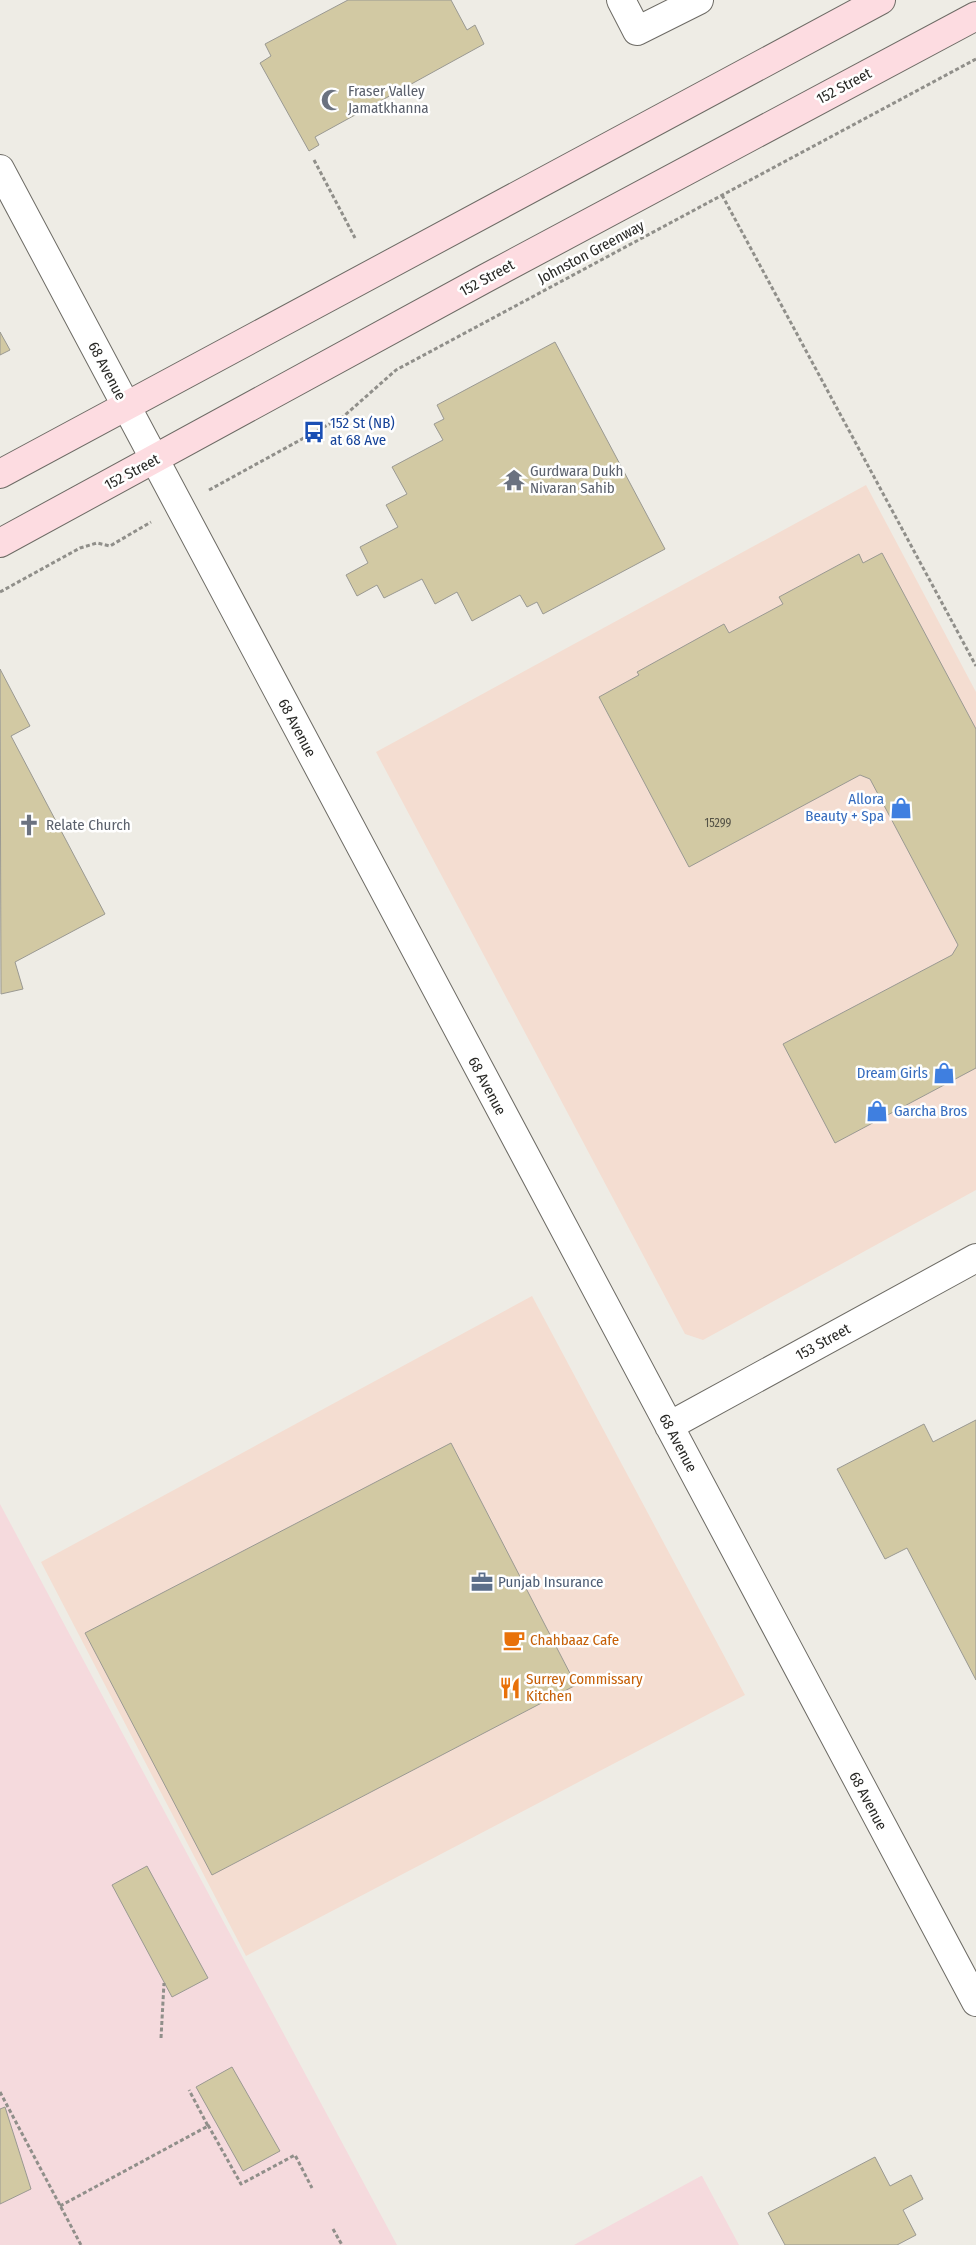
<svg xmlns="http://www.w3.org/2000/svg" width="976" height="2245" viewBox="0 0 976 2245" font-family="'Fira Sans Condensed',sans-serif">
<rect width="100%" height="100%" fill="#eeece5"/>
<!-- commercial -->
<path fill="#f4ddd1" d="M866 485 976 692V1190L703 1340 685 1334 376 752Z
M532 1296 745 1695 246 1956 41 1562Z"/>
<!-- industrial -->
<path fill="#f5dadd" d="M0 1504 117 1723 397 2245H0Z
M702 2176 739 2245H574L701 2176Z"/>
<!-- building -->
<path fill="#d2c9a3" stroke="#9a9992" d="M348 0H451L467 30 475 25 484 44 315 137 319 145 309 151 260 63 271 56 265 44Z
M0 332 10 350 0 355Z
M555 342 665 549 543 614 537 602 527 607 520 595 472 621 457 592 435 604 422 579 384 598 377 585 357 596 346 575 368 563 360 547 398 527 386 505 407 494 392 467 443 440 434 424 444 419 437 405Z
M882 553 976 729V1068L835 1143 783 1044 952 955 958 945 870 779 860 775 689 867 599 697 639 675 637 672 724 624 729 633 783 604 779 597 859 554 863 563Z
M0 669 30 726 11 736 105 914 15 962 23 989 1 994Z
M976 1420V1680L907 1548 885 1559 837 1469 924 1424 933 1442Z
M451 1443 576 1685 212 1875 85 1633Z
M147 1866 208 1978 172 1997 112 1885Z
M232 2067 280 2151 243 2171 196 2087Z
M5 2107 31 2189 0 2204V2109Z
M875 2157 890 2186 911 2175 923 2199 903 2210 916 2235 897 2245H785L768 2213Z"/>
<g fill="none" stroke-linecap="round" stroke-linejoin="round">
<!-- minor casing -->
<g stroke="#6d6b65" stroke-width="30">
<path id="minor" d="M621 0 637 31 699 0
M155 460 976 2002
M669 1426 976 1258"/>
</g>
<!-- tertiary casing -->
<g stroke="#6d6b65" stroke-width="30">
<path id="tertiary" d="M0 169 155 460"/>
</g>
<!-- secondary casing -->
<g stroke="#6d6b65" stroke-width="30">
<path id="secondary" d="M0 474 881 0
M0 543 486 278 976 16"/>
</g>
<!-- path -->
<path stroke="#908f8a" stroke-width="3" stroke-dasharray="4 2.5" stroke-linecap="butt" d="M314 160 355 238
M722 195 976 666
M209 490 344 416 396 370 976 59
M0 592 80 548 97 543 110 546 151 522
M161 2038 164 1983
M0 2092 81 2245
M208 2125 241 2184 295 2155 312 2188
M60 2206 208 2126 189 2090
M333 2229 342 2245"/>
<!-- minor -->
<use href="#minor" stroke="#fff" stroke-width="28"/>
<!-- tertiary -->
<use href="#tertiary" stroke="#fff" stroke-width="28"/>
<!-- secondary -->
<use href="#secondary" stroke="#fddce1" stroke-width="28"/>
</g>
<!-- icons -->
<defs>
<g id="mosque-bare" transform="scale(1.725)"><path d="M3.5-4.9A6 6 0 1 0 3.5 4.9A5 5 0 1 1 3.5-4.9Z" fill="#6b7280" stroke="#fff" stroke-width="2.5" paint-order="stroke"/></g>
<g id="bus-bare" transform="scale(1.725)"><path d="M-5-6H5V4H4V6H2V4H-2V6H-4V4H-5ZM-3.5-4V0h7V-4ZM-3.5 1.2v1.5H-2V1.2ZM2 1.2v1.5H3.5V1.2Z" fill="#1a4fb4" stroke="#fff" stroke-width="2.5" paint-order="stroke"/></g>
<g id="temple-bare" transform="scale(1.725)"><path d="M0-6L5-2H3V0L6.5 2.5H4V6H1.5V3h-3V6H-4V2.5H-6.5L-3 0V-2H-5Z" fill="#6b7280" stroke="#fff" stroke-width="2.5" paint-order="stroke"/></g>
<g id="shop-bare" transform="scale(1.725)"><path d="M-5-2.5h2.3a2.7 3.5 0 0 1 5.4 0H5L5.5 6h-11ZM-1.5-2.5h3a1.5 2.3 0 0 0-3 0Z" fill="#3f7fe0" stroke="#fff" stroke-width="2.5" paint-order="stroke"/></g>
<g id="church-bare" transform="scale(1.725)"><path d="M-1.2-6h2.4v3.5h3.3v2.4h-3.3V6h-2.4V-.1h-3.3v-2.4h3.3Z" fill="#6b7280" stroke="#fff" stroke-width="2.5" paint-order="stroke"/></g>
<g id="office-bare" transform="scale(1.725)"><path d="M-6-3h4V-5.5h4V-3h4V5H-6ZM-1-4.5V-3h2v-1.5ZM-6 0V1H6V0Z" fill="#5c6f8a" stroke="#fff" stroke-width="2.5" paint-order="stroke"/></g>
<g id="cafe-bare" transform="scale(1.725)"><path d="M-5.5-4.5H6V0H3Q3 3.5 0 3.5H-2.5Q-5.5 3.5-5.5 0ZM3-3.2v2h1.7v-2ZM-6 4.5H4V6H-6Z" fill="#e8710a" stroke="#fff" stroke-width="2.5" paint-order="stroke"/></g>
<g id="restaurant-bare" transform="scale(1.725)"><path d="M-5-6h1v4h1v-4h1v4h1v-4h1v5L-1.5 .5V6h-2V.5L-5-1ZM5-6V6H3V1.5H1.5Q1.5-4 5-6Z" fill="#e8710a" stroke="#fff" stroke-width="2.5" paint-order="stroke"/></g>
</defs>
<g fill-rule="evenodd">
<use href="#mosque-bare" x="332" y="100"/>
<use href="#bus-bare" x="314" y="432"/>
<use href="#temple-bare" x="514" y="480"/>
<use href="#shop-bare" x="901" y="808"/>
<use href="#church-bare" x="29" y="825"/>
<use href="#shop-bare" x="944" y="1073"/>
<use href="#shop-bare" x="877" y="1111"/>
<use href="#office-bare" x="482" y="1582"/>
<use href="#cafe-bare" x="514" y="1640"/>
<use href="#restaurant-bare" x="510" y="1688"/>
</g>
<g text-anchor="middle" stroke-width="5" stroke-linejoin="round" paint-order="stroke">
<!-- number labels -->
<g font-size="12" fill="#545246">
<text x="718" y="827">15299</text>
</g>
<!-- street labels -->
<g font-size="15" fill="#2a2a27" stroke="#fff">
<text transform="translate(844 86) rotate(-28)" y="5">152 Street</text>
<text transform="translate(591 252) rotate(-28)" y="5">Johnston Greenway</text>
<text transform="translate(487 278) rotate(-29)" y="5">152 Street</text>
<text transform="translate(107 371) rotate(62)" y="5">68 Avenue</text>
<text transform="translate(132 472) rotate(-28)" y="5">152 Street</text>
<text transform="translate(297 728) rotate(62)" y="5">68 Avenue</text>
<text transform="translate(487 1086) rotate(62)" y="5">68 Avenue</text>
<text transform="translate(823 1342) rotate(-29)" y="5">153 Street</text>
<text transform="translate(678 1443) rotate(62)" y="5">68 Avenue</text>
<text transform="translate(868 1801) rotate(62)" y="5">68 Avenue</text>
</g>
<!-- worship labels -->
<g font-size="15" fill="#5b616d" stroke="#fff" text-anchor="start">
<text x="348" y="96">Fraser Valley<tspan x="348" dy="17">Jamatkhanna</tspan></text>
<text x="530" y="476">Gurdwara Dukh<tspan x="530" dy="17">Nivaran Sahib</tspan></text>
<text x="46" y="830">Relate Church</text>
</g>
<!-- transit labels -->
<g font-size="15" fill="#164399" stroke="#fff" text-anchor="start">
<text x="330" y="428">152 St (NB)<tspan x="330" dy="17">at 68 Ave</tspan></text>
</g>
<!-- shop labels -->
<g font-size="15" fill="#366cbe" stroke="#fff" text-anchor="end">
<text x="884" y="804">Allora<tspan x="884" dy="17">Beauty + Spa</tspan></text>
<text x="928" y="1078">Dream Girls</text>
<text x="894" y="1116" text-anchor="start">Garcha Bros</text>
</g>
<!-- service labels -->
<g font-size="15" fill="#4e5e75" stroke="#fff" text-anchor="start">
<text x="498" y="1587">Punjab Insurance</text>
</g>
<!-- food labels -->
<g font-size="15" fill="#c56008" stroke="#fff" text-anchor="start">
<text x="530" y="1645">Chahbaaz Cafe</text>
<text x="526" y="1684">Surrey Commissary<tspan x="526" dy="17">Kitchen</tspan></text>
</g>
</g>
</svg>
